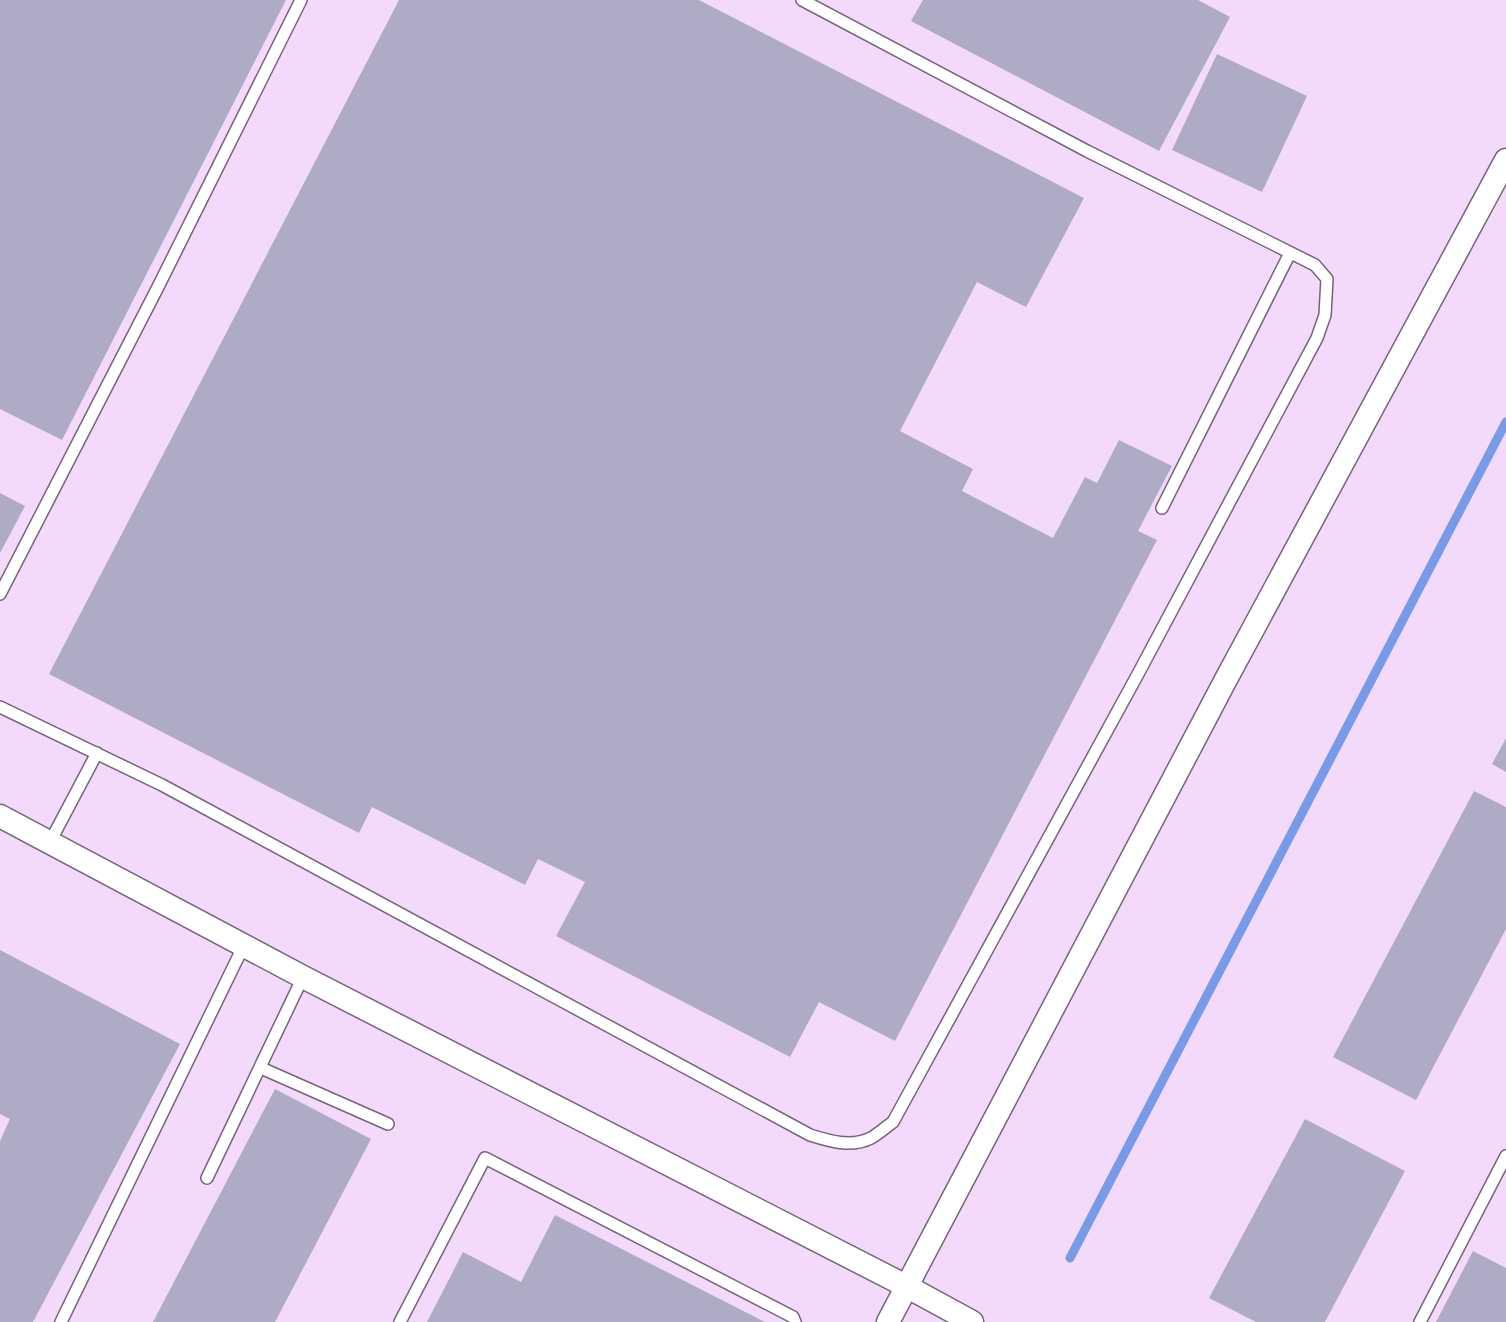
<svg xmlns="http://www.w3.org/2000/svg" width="1506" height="1322" viewBox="0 0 1506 1322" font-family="Quicksand,sans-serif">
<rect width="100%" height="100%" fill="#f9e9fe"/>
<!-- built -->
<path fill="#f3dafa" d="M0 0H1506V1322H0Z"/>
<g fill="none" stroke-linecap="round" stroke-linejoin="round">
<!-- stream -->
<path stroke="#779be8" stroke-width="9" d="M1070 1258 1506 422"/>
</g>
<!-- building -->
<path fill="#afabc7" d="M0 0H286L62 440 0 409Z
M399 0H699L1084 198 1026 307 977 282 900 431 973 469 962 491 1053 538 1085 477 1097 483 1119 440 1172 466 1138 531 1157 540 895 1041 819 1002 790 1057 556 936 585 882 538 859 525 885 372 807 359 833 49 674Z
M923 0H1198L1230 17 1159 151 911 21Z
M1217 54 1307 96 1262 192 1172 150Z
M0 493 25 506 0 553Z
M1506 738V772L1492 764Z
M1474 791 1506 807V929L1416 1100 1333 1057Z
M0 950 180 1044 33 1322H0V1141L10 1119 0 1114Z
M275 1089 371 1139 275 1322H153Z
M1305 1119 1405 1171 1325 1322H1256L1209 1298Z
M555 1215 765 1322H427L463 1252 521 1282Z
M1473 1251 1506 1268V1322H1436Z"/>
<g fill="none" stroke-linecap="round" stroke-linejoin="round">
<!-- service casing -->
<g stroke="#75647a" stroke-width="14">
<path id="service" d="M1162 508 1290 253
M0 594 158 287 301 0
M0 707 162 785 810 1135C829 1141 851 1148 871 1138 878 1134 886 1127 893 1122L1138 674 1317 338 1325 315 1327 279 1315 265 1087 151 802 0
M50 842 97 753
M261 1068 388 1124
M207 1178 303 977
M61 1322 244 945
M400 1322 485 1158 793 1317 795 1322
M1420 1322 1506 1156"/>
</g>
<!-- minor casing -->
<g stroke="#75647a" stroke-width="25">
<path id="minor" d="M0 816 303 977 906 1286 972 1322
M888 1322 1224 683 1506 160"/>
</g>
<!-- service -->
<use href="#service" stroke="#fff" stroke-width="11"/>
<!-- minor -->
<use href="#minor" stroke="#fff" stroke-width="22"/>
</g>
</svg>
